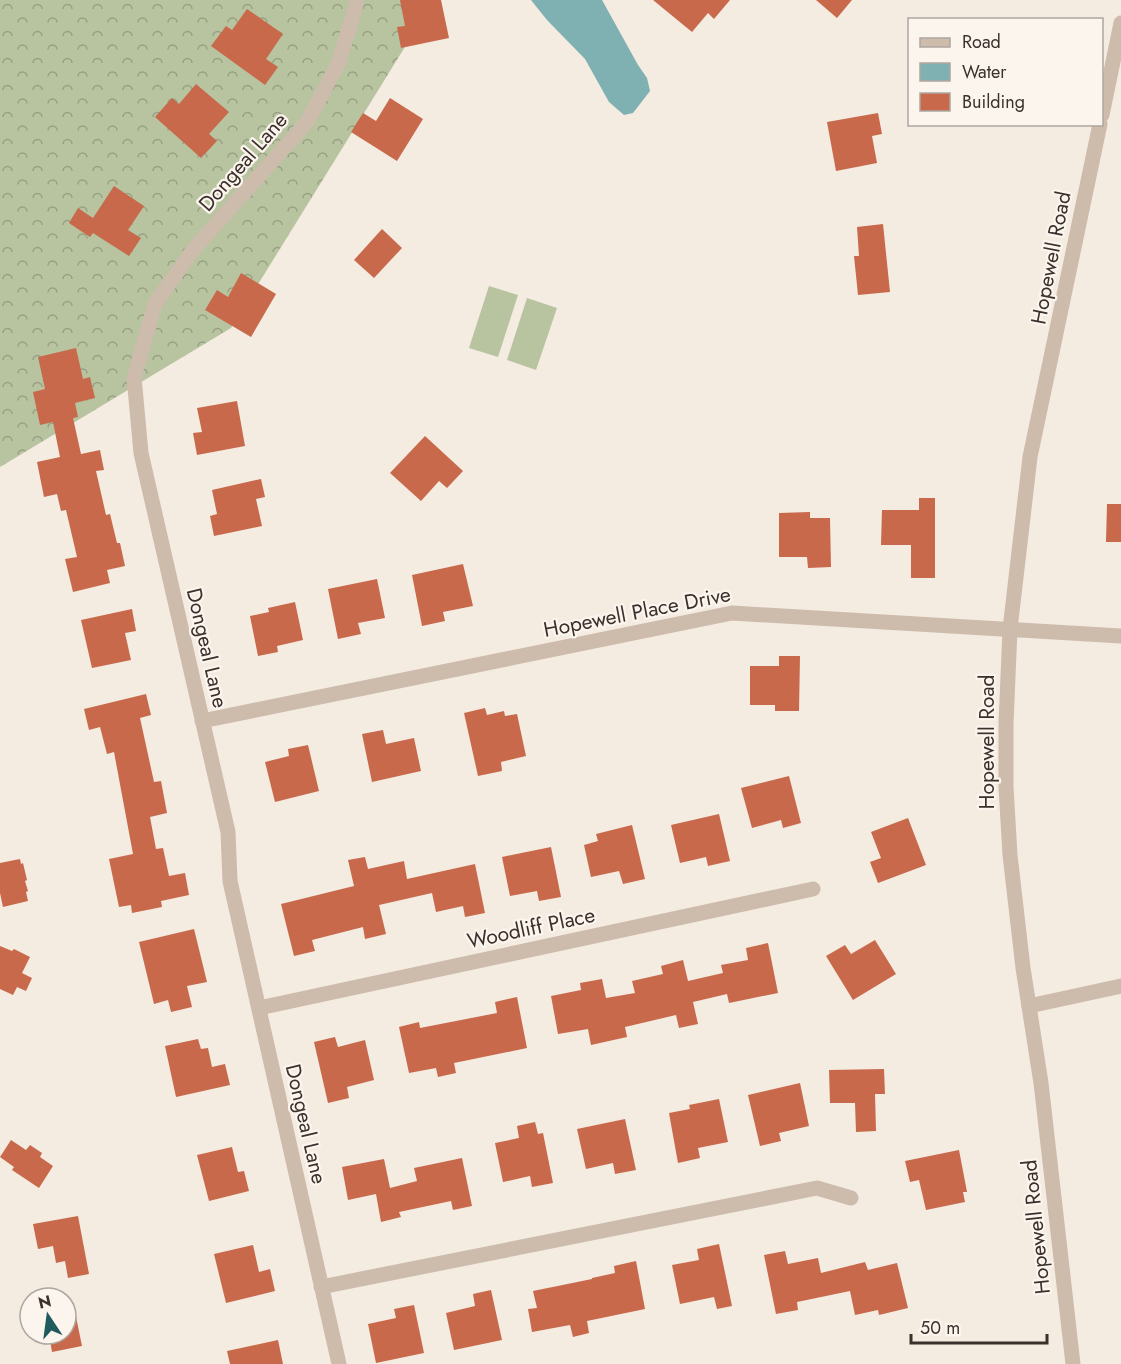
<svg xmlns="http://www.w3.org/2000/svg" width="1121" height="1364" viewBox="0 0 1121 1364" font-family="Jost,sans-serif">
<defs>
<pattern id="forest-crowns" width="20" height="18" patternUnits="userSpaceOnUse" patternTransform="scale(1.5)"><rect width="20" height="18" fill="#b8c4a0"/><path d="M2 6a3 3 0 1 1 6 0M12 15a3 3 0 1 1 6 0" fill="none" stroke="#97a083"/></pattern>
</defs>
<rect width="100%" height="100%" fill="#f4ebe1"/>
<!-- forest -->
<path fill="url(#forest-crowns)" d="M0 0H434L231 328 0 467Z"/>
<!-- garden -->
<path fill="#b8c4a0" d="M489 286 518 295 498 357 469 348Z
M527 298 557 308 536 370 507 360Z"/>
<!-- water -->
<path fill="#7fb0b2" d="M531 0H602L638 65 647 78 650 91 633 113 624 115 609 102 585 59 547 20Z"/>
<!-- building -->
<path fill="#c8694b" d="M400 0H441L449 38 401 48 397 27 405 26Z
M653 0H730L714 19 708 13 692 32Z
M816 0H852L837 18Z
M247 9 283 34 266 59 278 67 265 85 211 46 226 26 232 30Z
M196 84 229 112 209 134 217 141 201 158 155 117 172 98 179 104Z
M390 98 423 119 397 161 351 132 363 113 376 121Z
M878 113 882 134 872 136 877 163 836 171 827 122Z
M114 186 144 206 128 230 141 238 129 256 93 233 90 237 69 223 78 208 93 218Z
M883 224 890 292 858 295 854 256H859L857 227Z
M382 229 402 248 374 278 354 260Z
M241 273 276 294 251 337 205 310 217 290 228 297Z
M76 348 83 379 90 377 95 398 75 403 78 417 73 418 81 454 100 450 104 470 96 471 106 515 110 514 117 543H120L125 566 107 570 110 583 73 592 65 559 77 557 66 510 61 511 57 494 44 497 37 462 60 457 53 422 40 425 33 392 45 389 38 357Z
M237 401 245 446 197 455 193 433 202 432 197 408Z
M425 436 463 471 447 488 439 481 421 501 390 473Z
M261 479 265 497 256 499 262 526 214 536 210 516 217 514 212 490Z
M919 498H935V578H911V545H881L882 510H919Z
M1107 504H1121V542H1106Z
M810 512V518H830L831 567 808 568 807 557H779V513Z
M463 564 473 606 443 612 445 621 422 626 412 575Z
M377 579 385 618 358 623 361 634 338 639 328 589Z
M295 602 303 640 277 646 278 652 258 656 250 616 269 612 268 608Z
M132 609 136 631 125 633 131 660 92 668 81 620Z
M779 656H800L799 711H775V705H750V666H779Z
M146 694 151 715 140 718 154 782 161 781 167 813 150 817 156 849 163 848 169 876 185 873 189 895 161 901 162 907 132 913 131 905 119 907 109 859 133 854 114 752 107 754 100 727 89 730 84 709Z
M485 708 487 715 504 711 505 716 517 714 526 756 501 762 502 771 478 776 464 713Z
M383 730 386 744 414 738 421 771 372 782 362 734Z
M308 745 319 791 275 802 265 762 289 756 288 749Z
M789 776 801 823 783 828 781 820 752 828 741 788Z
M719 814 730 861 708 866 706 857 680 863 671 825Z
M908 818 926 865 878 883 870 862 881 858 871 832Z
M632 825 645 879 623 884 619 871 591 877 584 845 598 841 596 834Z
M551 847 561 897 539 901 537 891 510 896 502 857Z
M365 857 368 869 404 861 407 879 475 864 485 913 465 917 463 906 436 912 432 893 379 905 386 934 365 939 363 927 312 940 315 951 294 956 281 904 354 886 348 860Z
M20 859 21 864 23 863 27 880 25 881 28 891 26 892 28 901 3 907 0 893V863Z
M194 929 207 982 187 986 192 1007 171 1012 168 1000 154 1004 139 942Z
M875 940 896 974 853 1000 826 956 845 945 851 954Z
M768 943 778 993 729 1003 727 994 693 1002 698 1024 679 1028 676 1015 625 1027 627 1037 591 1045 588 1029 558 1034 551 996 581 990 580 983 602 979 606 998 635 993 632 981 663 974 661 966 683 960 688 981 723 973 721 965 748 960 746 948Z
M0 946 12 951 14 949 30 957 22 973 32 978 26 991 17 987 13 995 0 989Z
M517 997 527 1048 454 1063 456 1073 438 1077 436 1068 409 1073 399 1027 419 1022 420 1028 497 1013 495 1002Z
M335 1037 338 1047 365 1040 374 1080 347 1087 349 1098 328 1103 314 1042Z
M198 1039 201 1049 208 1048 212 1067 225 1064 230 1085 176 1097 165 1046Z
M884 1069 885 1094H875L876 1131 856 1132 855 1103H830L829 1070Z
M800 1083 809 1126 779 1133 781 1141 760 1146 748 1095Z
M719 1099 728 1142 698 1148 700 1158 678 1163 669 1113 690 1109 689 1105Z
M625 1119 636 1170 615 1174 613 1163 586 1169 577 1129Z
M535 1122 538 1134 543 1133 553 1183 532 1187 530 1176 503 1182 495 1143 519 1138 517 1126Z
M11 1140 26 1150 30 1145 42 1153 40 1157 53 1166 39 1188 12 1170 14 1167 0 1157Z
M232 1147 238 1172 244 1171 249 1191 209 1201 197 1155Z
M959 1150 967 1192H963L965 1202 926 1210 919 1180 910 1182 905 1161Z
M462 1158 472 1206 453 1210 451 1201 399 1212 401 1217 381 1222 376 1194 348 1200 342 1167 384 1159 390 1188 417 1181 414 1168Z
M78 1216 89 1274 68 1278 65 1261 56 1263 53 1246 38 1249 33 1224Z
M719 1244 732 1306 717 1309 714 1297 680 1304 672 1265 699 1260 697 1249Z
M253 1245 259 1272 270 1269 275 1291 226 1303 214 1254Z
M785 1251 788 1264 818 1258 821 1273 865 1262 868 1270 897 1263 908 1308 879 1315 878 1310 855 1315 850 1291 797 1302 798 1310 776 1314 764 1255Z
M636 1261 645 1309 587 1321 589 1333 573 1337 570 1325 532 1332 528 1309 537 1308 533 1291 592 1279V1278L615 1273 614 1266Z
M491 1290 502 1340 454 1350 446 1313 475 1306 473 1294Z
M66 1302H73L82 1346 52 1352 49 1334H66Z
M414 1305 424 1353 376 1363 368 1324 396 1318 394 1309Z
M278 1340 283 1364H230L227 1351Z"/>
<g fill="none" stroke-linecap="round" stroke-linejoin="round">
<!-- minor -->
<path stroke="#cdbbac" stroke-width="15" d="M202 721 732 613 1121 636
M1029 1006 1121 986
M259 1008 813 889
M321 1287 817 1188 851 1198
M339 1364 230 881 228 832 141 453 134 377 155 304 192 251 307 122 339 62 356 5V0"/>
<!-- tertiary -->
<path stroke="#cdbbac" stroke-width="15" d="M1102 115 1121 23
M1073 1364 1041 1083 1023 968 1010 855 1006 787V724L1010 629 1030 457 1100 124"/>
</g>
<g text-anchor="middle" stroke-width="4.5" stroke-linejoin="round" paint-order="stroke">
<!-- street labels -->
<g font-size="21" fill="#3b302b" stroke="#fbf5ee">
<text transform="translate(243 162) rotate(-49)" y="7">Dongeal Lane</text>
<text transform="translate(1051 258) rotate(-79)" y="7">Hopewell Road</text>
<text transform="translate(637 612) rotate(-11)" y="7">Hopewell Place Drive</text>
<text transform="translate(207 648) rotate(77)" y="7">Dongeal Lane</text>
<text transform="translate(987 742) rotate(-90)" y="7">Hopewell Road</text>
<text transform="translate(531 928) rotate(-12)" y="7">Woodliff Place</text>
<text transform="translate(306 1124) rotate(77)" y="7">Dongeal Lane</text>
<text transform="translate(1036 1227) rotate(-96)" y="7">Hopewell Road</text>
</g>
</g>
<!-- legend -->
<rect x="908" y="18" width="195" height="108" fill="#fbf5ee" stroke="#aea6a0" stroke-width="1.5"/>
<rect x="920" y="38" width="30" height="9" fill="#cdbbac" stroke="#aea6a0" stroke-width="1.5"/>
<text x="962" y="48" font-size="18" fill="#3b302b">Road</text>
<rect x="920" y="63" width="30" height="18" fill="#7fb0b2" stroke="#aea6a0" stroke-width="1.5"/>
<text x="962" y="78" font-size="18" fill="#3b302b">Water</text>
<rect x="920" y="93" width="30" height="18" fill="#c8694b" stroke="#aea6a0" stroke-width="1.5"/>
<text x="962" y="108" font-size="18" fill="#3b302b">Building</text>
<!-- north arrow -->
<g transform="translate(48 1316) rotate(347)"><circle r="28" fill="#fbf5ee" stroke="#aea6a0" stroke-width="1.5"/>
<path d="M0-4.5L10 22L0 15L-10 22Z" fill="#1f5a5e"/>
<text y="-9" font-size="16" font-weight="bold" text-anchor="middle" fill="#3b302b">N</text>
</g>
<!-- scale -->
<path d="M911 1334v9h136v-9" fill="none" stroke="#3b302b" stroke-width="3"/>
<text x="920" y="1334" font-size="18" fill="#3b302b" stroke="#fbf5ee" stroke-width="4.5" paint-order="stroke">50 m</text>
</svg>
